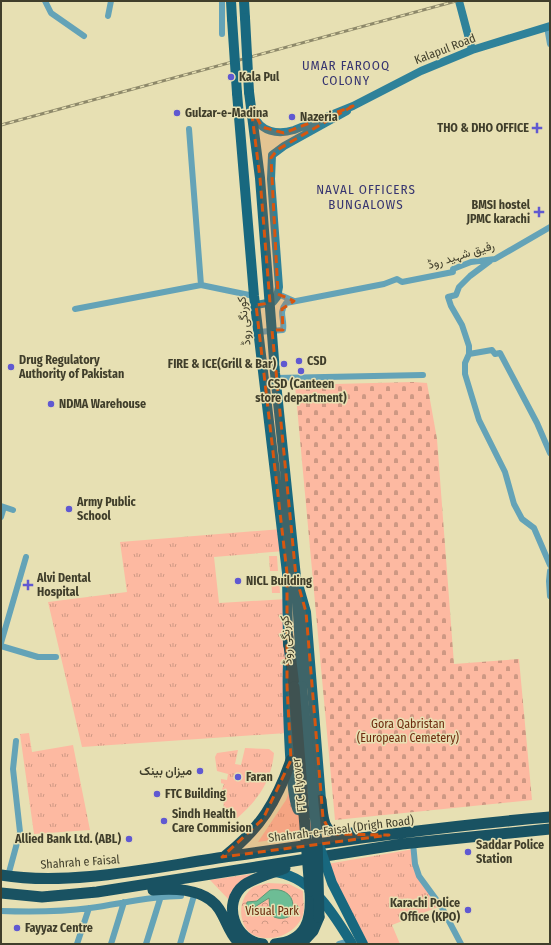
<svg xmlns="http://www.w3.org/2000/svg" width="551" height="945" viewBox="0 0 551 945" font-family="'Fira Sans Condensed',Vazirmatn,sans-serif">
<defs>
<pattern id="grass-tufts" width="24" height="20" patternUnits="userSpaceOnUse"><rect width="24" height="20" fill="#fdb9a1"/><path d="M3 7l-1-3M5 7V3M7 7l1-3M15 17l-1-3M17 17v-4M19 17l1-3" fill="none" stroke="#ce9883"/></pattern>
<pattern id="forest-crowns" width="20" height="18" patternUnits="userSpaceOnUse"><rect width="20" height="18" fill="#fdb9a1"/><path d="M2 6a3 3 0 1 1 6 0M12 15a3 3 0 1 1 6 0" fill="none" stroke="#ce9883"/></pattern>
<pattern id="cemetery-stones" width="16" height="16" patternUnits="userSpaceOnUse"><rect width="16" height="16" fill="#fdb9a1"/><path d="M2 7V4a2 2 0 0 1 4 0v3zM10 15v-3a2 2 0 0 1 4 0v3z" fill="#ce9883"/></pattern>
</defs>
<rect width="100%" height="100%" fill="#e7e0b3"/>
<!-- grass -->
<path fill="url(#grass-tufts)" d="M282 529 284 551 214 557 219 603 287 599V733L82 747 48 602 127 592 120 542Z
M269 556H277L278 571H270Z
M271 578H279L280 593H272Z
M29 733 32 752 73 745 90 830 34 834 20 734Z
M245 748 269 749 274 753C271 783 257 801 235 820L224 811 223 792H221L224 784 221 783V779L227 780 228 774 217 771 215 757 217 753 238 750 235 764 241 765Z
M291 786 308 820 321 832 258 842 286 800Z
M414 849 416 868 441 906 392 925 400 944H367L327 864Z
M251 874 231 902 210 880Z"/>
<!-- forest -->
<path fill="url(#forest-crowns)" d="M268 883 289 884 303 891C303 899 305 908 303 915 296 935 268 945 250 933 238 922 238 900 251 889 255 885 262 885 268 883Z"/>
<!-- cemetery -->
<path fill="url(#cemetery-stones)" d="M413 382 427 383 437 439 454 664 519 659 532 800 335 820 295 385Z"/>
<!-- water -->
<path fill="#6dbd95" stroke="#609775" d="M270 890C281 888 293 893 293 906H298C295 916 284 921 274 917L270 910 269 898 250 910H246L247 902 257 901Z"/>
<g fill="none" stroke-linecap="round" stroke-linejoin="round">
<!-- street -->
<path stroke="#64a3b7" stroke-width="6" d="M45 1 51 13 84 36
M222 1V34
M108 16 111 1
M547 27 550 44
M189 129 201 285
M490 261 470 276 459 287 456 295 448 297 451 306 462 325 469 346V354L465 363V374L479 420 505 472 514 504 522 519 534 528 550 565
M278 294 294 301
M75 309 201 285 254 296
M258 332 283 330C285 319 278 313 286 303L384 284 397 279 402 282 453 272V269L471 262 495 259 550 227
M469 354 492 350 495 354 500 353 537 423 550 453
M276 378 423 375
M1 506 13 510
M1 517 4 507
M550 571 549 581 550 596
M1 643 26 557
M1 646 38 657H56
M413 843 415 864 419 876 441 906 461 944
M8 876 20 832 13 769 16 741
M1 911C30 912 60 912 90 908 120 904 150 896 181 896
M77 944 89 908
M111 944 124 902
M146 944 161 896
M180 944 195 892
M339 944 350 941"/>
<!-- secondary -->
<path stroke="#2f829a" stroke-width="8" d="M459 1 472 50
M254 115C260 132 278 135 294 130L353 106 421 71 472 50 550 26
M256 305 273 302 277 297 279 287 271 179 272 155 284 146 347 111"/>
<!-- primary -->
<path stroke="#18687f" stroke-width="10" d="M231 1 232 19
M244 1 245 18
M249 92 260 178 275 373 296 577 302 686
M237 93 254 296 287 573 288 645
M288 663C287 684 289 798 298 810L309 813 316 807 321 800 306 612 296 577
M272 872C311 874 334 915 352 944"/>
<!-- highway -->
<path stroke="#195262" stroke-width="11" d="M288 637 294 687
M321 800C324 825 322 835 351 833
M225 856C260 829 277 801 291 760
M1 875C72 887 160 866 232 856 337 841 444 826 550 817
M153 890C175 888 206 889 219 909 227 921 229 934 240 944
M1 893 42 897 97 892 402 844 550 829
M263 944C235 942 221 903 244 885 256 877 272 873 285 868
M275 944C307 941 312 919 310 891
M301 944 313 931 319 917"/>
<!-- rail casing -->
<g stroke="#8e896a" stroke-width="3">
<path id="rail" d="M1 125 456 1"/>
</g>
<!-- rail -->
<use href="#rail" stroke="#e7e0b3" stroke-width="1.5" stroke-dasharray="4.5" stroke-linecap="butt"/>
<!-- primary-bridge -->
<path stroke="#18687f" stroke-width="10" d="M245 18 249 92
M232 19 237 93
M302 686 317 839 332 883 363 944"/>
<!-- highway-bridge -->
<path stroke="#195262" stroke-width="11" d="M294 687 310 891
M317 839 319 917"/>
</g>
<!-- marked area -->
<path fill="#d7560f" fill-opacity="0.2" stroke="#d7560f" stroke-width="3" stroke-dasharray="8 5" stroke-linejoin="round" d="M353 106 277 150 271 158 278 294 294 301 282 309 283 330H272L296 577 306 612 323 818 329 830 336 834 389 835 222 857 263 819 291 760 287 686V573L256 305 270 303 260 178 251 107 262 127 284 133Z"/>
<!-- markers -->
<g fill="#6059d1" stroke="#e7e0b3" stroke-width="1.5">
<circle cx="231" cy="77" r="4"/>
<circle cx="177" cy="113" r="4"/>
<circle cx="292" cy="117" r="4"/>
<path d="M535 122h4v4h4v4h-4v4h-4v-4h-4v-4h4z"/>
<path d="M537 206h4v4h4v4h-4v4h-4v-4h-4v-4h4z"/>
<circle cx="299" cy="361" r="4"/>
<circle cx="284" cy="364" r="4"/>
<circle cx="11" cy="367" r="4"/>
<circle cx="301" cy="371" r="4"/>
<circle cx="51" cy="404" r="4"/>
<circle cx="69" cy="509" r="4"/>
<circle cx="238" cy="581" r="4"/>
<path d="M26 579h4v4h4v4h-4v4h-4v-4h-4v-4h4z"/>
<circle cx="200" cy="771" r="4"/>
<circle cx="238" cy="777" r="4"/>
<circle cx="157" cy="794" r="4"/>
<circle cx="164" cy="821" r="4"/>
<circle cx="129" cy="839" r="4"/>
<circle cx="468" cy="852" r="4"/>
<circle cx="468" cy="910" r="4"/>
<circle cx="17" cy="928" r="4"/>
</g>
<g text-anchor="middle" stroke-width="3" stroke-linejoin="round" paint-order="stroke">
<!-- street labels -->
<g font-size="12" fill="#403e2b" stroke="#e7e0b3">
<text transform="translate(445 49) rotate(-21)" y="4">Kalapul Road</text>
<text transform="translate(461 255) rotate(-17)" y="4">رفیق شہید روڈ</text>
<text transform="translate(244 321) rotate(-96)" y="4">کورنگی روڈ</text>
<text transform="translate(286 640) rotate(-94)" y="4">کورنگی روڈ</text>
<text transform="translate(299 785) rotate(-96)" y="4">FTC Flyover</text>
<text transform="translate(341 829) rotate(-7)" y="4">Shahrah-e-Faisal (Drigh Road)</text>
<text transform="translate(80 862) rotate(-4)" y="4">Shahrah e Faisal</text>
</g>
<!-- poi labels -->
<g font-size="12" font-weight="bold" fill="#403e2b" stroke="#e7e0b3" text-anchor="start">
<text x="239" y="81">Kala Pul</text>
<text x="185" y="117">Gulzar-e-Madina</text>
<text x="300" y="121">Nazeria</text>
<text x="529" y="132" text-anchor="end">THO &amp; DHO OFFICE</text>
<text x="530" y="209" text-anchor="end">BMSI hostel<tspan x="530" dy="14">JPMC karachi</tspan></text>
<text x="19" y="364">Drug Regulatory<tspan x="19" dy="14">Authority of Pakistan</tspan></text>
<text x="307" y="365">CSD</text>
<text x="276" y="368" text-anchor="end">FIRE &amp; ICE(Grill &amp; Bar)</text>
<text x="301" y="388" text-anchor="middle">CSD (Canteen<tspan x="301" dy="14">store department)</tspan></text>
<text x="59" y="408">NDMA Warehouse</text>
<text x="77" y="506">Army Public<tspan x="77" dy="14">School</tspan></text>
<text x="37" y="582">Alvi Dental<tspan x="37" dy="14">Hospital</tspan></text>
<text x="246" y="585">NICL Building</text>
<text x="192" y="775" text-anchor="end">میزان بینک</text>
<text x="246" y="781">Faran</text>
<text x="165" y="798">FTC Building</text>
<text x="172" y="818">Sindh Health<tspan x="172" dy="14">Care Commision</tspan></text>
<text x="121" y="843" text-anchor="end">Allied Bank Ltd. (ABL)</text>
<text x="476" y="849">Saddar Police<tspan x="476" dy="14">Station</tspan></text>
<text x="460" y="907" text-anchor="end">Karachi Police<tspan x="460" dy="14">Office (KPO)</tspan></text>
<text x="25" y="932">Fayyaz Centre</text>
</g>
<!-- park labels -->
<g font-size="12" fill="#6e2b0e" stroke="#e7e0b3">
<text x="408" y="728">Gora Qabristan<tspan x="408" dy="14">(European Cemetery)</tspan></text>
<text x="272" y="915">Visual Park</text>
</g>
<!-- neighbourhood labels -->
<g font-size="13" letter-spacing="1" fill="#363470" stroke="#e7e0b3">
<text x="346" y="70">UMAR FAROOQ<tspan x="346" dy="15">COLONY</tspan></text>
<text x="366" y="194">NAVAL OFFICERS<tspan x="366" dy="15">BUNGALOWS</tspan></text>
</g>
</g>
<!-- border -->
<rect width="551" height="945" fill="none" stroke="#403e2b" stroke-width="4"/>
</svg>
